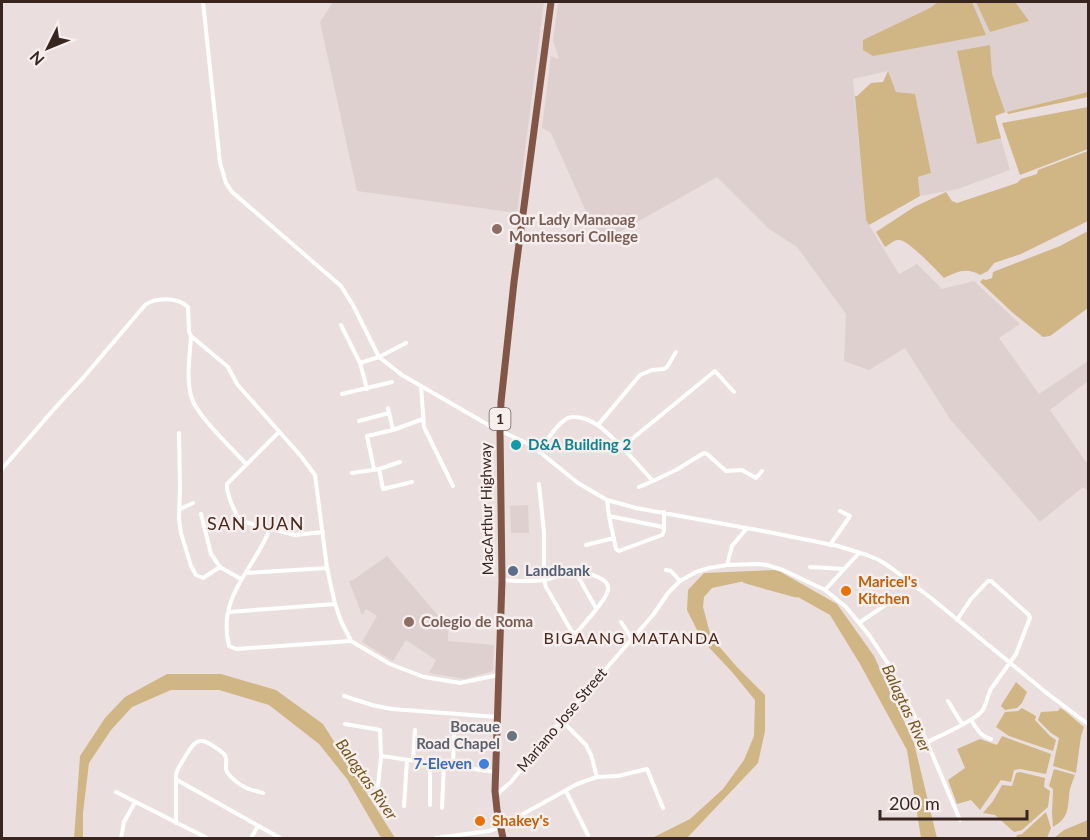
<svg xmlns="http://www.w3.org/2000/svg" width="1090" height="840" viewBox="0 0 1090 840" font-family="Lato,sans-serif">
<rect width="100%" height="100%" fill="#eadfde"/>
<!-- built -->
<path fill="#ded0cf" d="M333 2H544L517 213 357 191 320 22Z
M563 2H1088V92L996 115V122L1010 170 958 189 920 196 918 176 896 92 888 71 853 79 866 220 899 274 917 264 942 289 974 281 1020 324 999 338 1039 394 1088 361V381L1050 410 1086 462 1088 461V491L1083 487 1040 522 950 419 905 348 869 370 844 361 846 314 797 247 769 229 717 177 600 243 551 133 542 128 551 56 559 59 553 40 558 4Z
M528 505 529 533H511L510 506Z
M387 556 448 627V641L494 645 493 671 465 679 429 673 436 660 406 640 393 661 362 642 377 616 366 609 362 615 349 581 353 580Z"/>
<!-- water -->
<path fill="#d0b685" d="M938 2H972L986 35 873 56 863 50V40L930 8Z
M976 2H1015L1029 21 990 32Z
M990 45 992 74 1005 112 995 116 1001 138 977 144 957 51Z
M888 71 896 92 915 94 931 173 918 177 920 196 869 225 866 220 855 96H857L871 83 883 82Z
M1088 92V97L1008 114 1007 112Z
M1088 107V149L1020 175 1002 123Z
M1088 151V221L1021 254 994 263 988 271 980 275C966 267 957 272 944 278 937 271 907 238 898 240 894 240 889 245 885 247L876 232 914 207 946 192 952 201 957 203 1017 183 1021 179 1037 174 1038 170Z
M1088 231V308L1050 336 1043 337 1013 313 980 282 983 279 986 280 992 278 993 272 1060 246Z
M774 570 779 571 837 604 874 656 914 743 937 838H921L907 750 860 664 830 615 773 583 745 581 712 588 704 597 703 607 711 637 737 667 765 695V731L758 763 687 838H652L690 819 723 789 744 760 754 736 755 700 732 672 702 640 687 610 688 590 704 573Z
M167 674H221L276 690 323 724 395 838H382L380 836 347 779 319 744 269 705 219 690H171L132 707 111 730 89 763 83 813V838H74L80 756 105 718 125 697Z
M1016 682 1027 692 1022 703 1017 708 1005 710 1001 706 1002 704Z
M1022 708 1036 716 1035 720 1050 736 1056 740 1053 751 1009 736 996 727 1005 712 1018 711Z
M1060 708 1065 711 1084 727 1081 736 1076 773 1053 766 1059 738 1051 733 1038 720 1041 712 1058 711Z
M1002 736 1051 754 1046 774 1020 769 1014 770 1011 782 1001 780 980 810 971 800 957 804 948 780 965 768 957 749 980 739 997 745Z
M1054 769 1075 775C1073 780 1071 785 1070 789 1067 806 1071 817 1053 827L1052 813 1053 789 1049 786Z
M1020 772 1045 778 1044 787 1050 791 1048 807 1022 830 1014 832 995 815 983 813 993 801 1002 785 1012 786 1016 773Z
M1046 812 1051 828 1047 838H1016L1017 835 1022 834Z
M1088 820V838H1054L1064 830Z"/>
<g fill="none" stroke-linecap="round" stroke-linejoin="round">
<!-- river -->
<path stroke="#d0b685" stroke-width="9" d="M746 579 796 593"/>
<!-- minor -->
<path stroke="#fff" stroke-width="4" d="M203 2 220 163 226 183 232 192 341 286 354 307 379 357 402 375 492 427 531 445 578 483 607 500 636 508 763 531 838 546 867 555 879 560 890 567 931 598 1048 694 1088 724
M341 325 360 363 367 389
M191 336 228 367 237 384 300 455 315 475 327 568 335 604 341 621 351 641 390 664 424 677 460 683 498 675
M360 363 379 357 406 343
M421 386 424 427 453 486
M342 394 392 382
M388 408 393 430
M359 421 389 413
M598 425 640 375 652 370 664 369 667 367 676 352
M279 432 227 484C226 493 235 514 241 521L295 535 323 532
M179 433 180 487 179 519 181 533 191 566 196 575 203 578 220 567
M622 447 653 481 676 470 704 453 707 454 726 471 742 470 756 478 762 471
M539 451C546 442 556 425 566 419 570 416 571 417 575 417 595 418 608 434 622 447L715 371 734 392
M2 469 55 408 83 378 145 305C156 297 178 297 188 307L189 332 191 336C190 355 186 377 191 396 195 414 232 448 246 464
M374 469 367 436 393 430 423 419
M379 469 383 489 412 482
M352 473 379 469 400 462
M639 487 653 481
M607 500 609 516 663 527
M180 509 193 503
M201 514 211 554 220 567 241 579
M609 516 616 549 619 551 662 535 664 531V512
M270 529C253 571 217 596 229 646L236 649 351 641
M586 545 614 538
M830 545 850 516 840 511
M727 565 732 546 747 528
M810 567 844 569
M666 570 671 571 680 581
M246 573 327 568
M576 573 596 608
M502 580C516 581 531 582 544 580 555 578 565 572 576 572 585 572 611 578 608 590 606 600 585 623 578 631L576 633 572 632 546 587 544 580V533L539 484
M825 590 859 553
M228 612 335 604
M621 622 632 639
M859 623 887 604
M344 696 372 705 392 709 497 717
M948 701 962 724
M561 720 586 745 591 755 597 777
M971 720C977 729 980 736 991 739
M345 724 380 730 381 756 377 796
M927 742C940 736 974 721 982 711 987 704 987 696 991 689L1016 654 1030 618 1029 615 991 581H988L971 599 957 620
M381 756 496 772
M413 760 415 730
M453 765 454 735
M177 780 280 838
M566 791 588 835
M116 792 207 838
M496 795 511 782 561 720 653 615 668 593 680 581 696 572 709 568 727 565 758 564 767 565 783 570 825 590 846 607 869 635 887 662 900 686 927 742 960 820
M430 805V762
M404 806 407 760
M442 808 444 764
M176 823V774C178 768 181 763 185 757 193 744 197 735 213 746 217 748 221 751 224 754 229 760 224 766 227 772 231 778 242 787 249 789 254 791 258 791 263 793
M121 838 124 822 135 802
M251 838 258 826
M436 838 489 831 500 827 577 784 597 777 618 776 647 769 663 808"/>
<!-- trunk -->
<path stroke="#825647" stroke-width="7" d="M503 838 497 810 495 791 502 580 500 431 501 402 514 282 551 2"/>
</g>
<!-- markers -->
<g fill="#8d6e63" stroke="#f7eeee" stroke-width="2">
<circle cx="497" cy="229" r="6"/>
<circle cx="409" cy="622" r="6"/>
</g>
<circle fill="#0f9aa8" stroke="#f7eeee" stroke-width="2" cx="516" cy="445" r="6"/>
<circle fill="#5c6f8a" stroke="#f7eeee" stroke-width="2" cx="513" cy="571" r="6"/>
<g fill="#e8710a" stroke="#f7eeee" stroke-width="2">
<circle cx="846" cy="591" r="6"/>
<circle cx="480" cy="821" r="6"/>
</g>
<circle fill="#6b7280" stroke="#f7eeee" stroke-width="2" cx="512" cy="736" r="6"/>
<circle fill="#3f7fe0" stroke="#f7eeee" stroke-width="2" cx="484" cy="764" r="6"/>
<g text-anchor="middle" stroke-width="5" stroke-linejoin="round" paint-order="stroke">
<!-- shield labels -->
<rect fill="#f7eeee" stroke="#72615e" stroke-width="1.5" x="489.5" y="408" width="21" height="22" rx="4.5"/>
<g font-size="14" font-weight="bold" fill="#392520">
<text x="500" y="424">1</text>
</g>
<!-- education labels -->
<g font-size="15" font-weight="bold" fill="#785e54" stroke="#f7eeee" text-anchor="start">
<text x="509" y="225">Our Lady Manaoag<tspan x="509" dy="17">Montessori College</tspan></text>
<text x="421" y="627">Colegio de Roma</text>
</g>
<!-- culture labels -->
<g font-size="15" font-weight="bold" fill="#0d838f" stroke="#f7eeee" text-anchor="start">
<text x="528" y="450">D&amp;A Building 2</text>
</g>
<!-- street labels -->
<g font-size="15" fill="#392520" stroke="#f7eeee">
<text transform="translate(487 509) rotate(-91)" y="5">MacArthur Highway</text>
<text transform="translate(562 720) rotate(-50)" y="5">Mariano Jose Street</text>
</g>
<!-- service labels -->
<g font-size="15" font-weight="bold" fill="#4e5e75" stroke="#f7eeee" text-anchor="start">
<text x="525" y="576">Landbank</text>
</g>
<!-- food labels -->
<g font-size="15" font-weight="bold" fill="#c56008" stroke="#f7eeee" text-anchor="start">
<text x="858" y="587">Maricel's<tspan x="858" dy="17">Kitchen</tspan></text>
<text x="492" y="826">Shakey's</text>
</g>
<!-- worship labels -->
<g font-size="15" font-weight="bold" fill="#5b616d" stroke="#f7eeee" text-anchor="end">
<text x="500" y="732">Bocaue<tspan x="500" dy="17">Road Chapel</tspan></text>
</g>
<!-- shop labels -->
<g font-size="15" font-weight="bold" fill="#366cbe" stroke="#f7eeee" text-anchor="end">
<text x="472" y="769">7-Eleven</text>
</g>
<!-- neighbourhood labels -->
<g font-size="16" letter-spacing="1.5" fill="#4b281c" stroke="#f7eeee">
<text x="632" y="644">BIGAANG MATANDA</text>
</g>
<!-- water labels -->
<g font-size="16" font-style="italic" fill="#75561a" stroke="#f7eeee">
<text transform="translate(907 708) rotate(65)" y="6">Balagtas River</text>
<text transform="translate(367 779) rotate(55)" y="6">Balagtas River</text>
</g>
<!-- quarter labels -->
<g font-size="18" letter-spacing="1.5" fill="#4b281c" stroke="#f7eeee">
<text x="256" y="530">SAN JUAN</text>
</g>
</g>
<!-- border -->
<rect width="1090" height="840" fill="none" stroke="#392520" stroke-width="6"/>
<!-- north arrow -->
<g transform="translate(48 48) rotate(227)" stroke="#f7eeee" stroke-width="4.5" paint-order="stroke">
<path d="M0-4.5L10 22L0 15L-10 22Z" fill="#392520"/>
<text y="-9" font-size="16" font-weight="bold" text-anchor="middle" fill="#392520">N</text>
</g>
<!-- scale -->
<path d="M880 810v9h147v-9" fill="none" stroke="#392520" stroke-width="3"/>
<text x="889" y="810" font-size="18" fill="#392520" stroke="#f7eeee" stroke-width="4.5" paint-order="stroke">200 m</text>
</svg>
